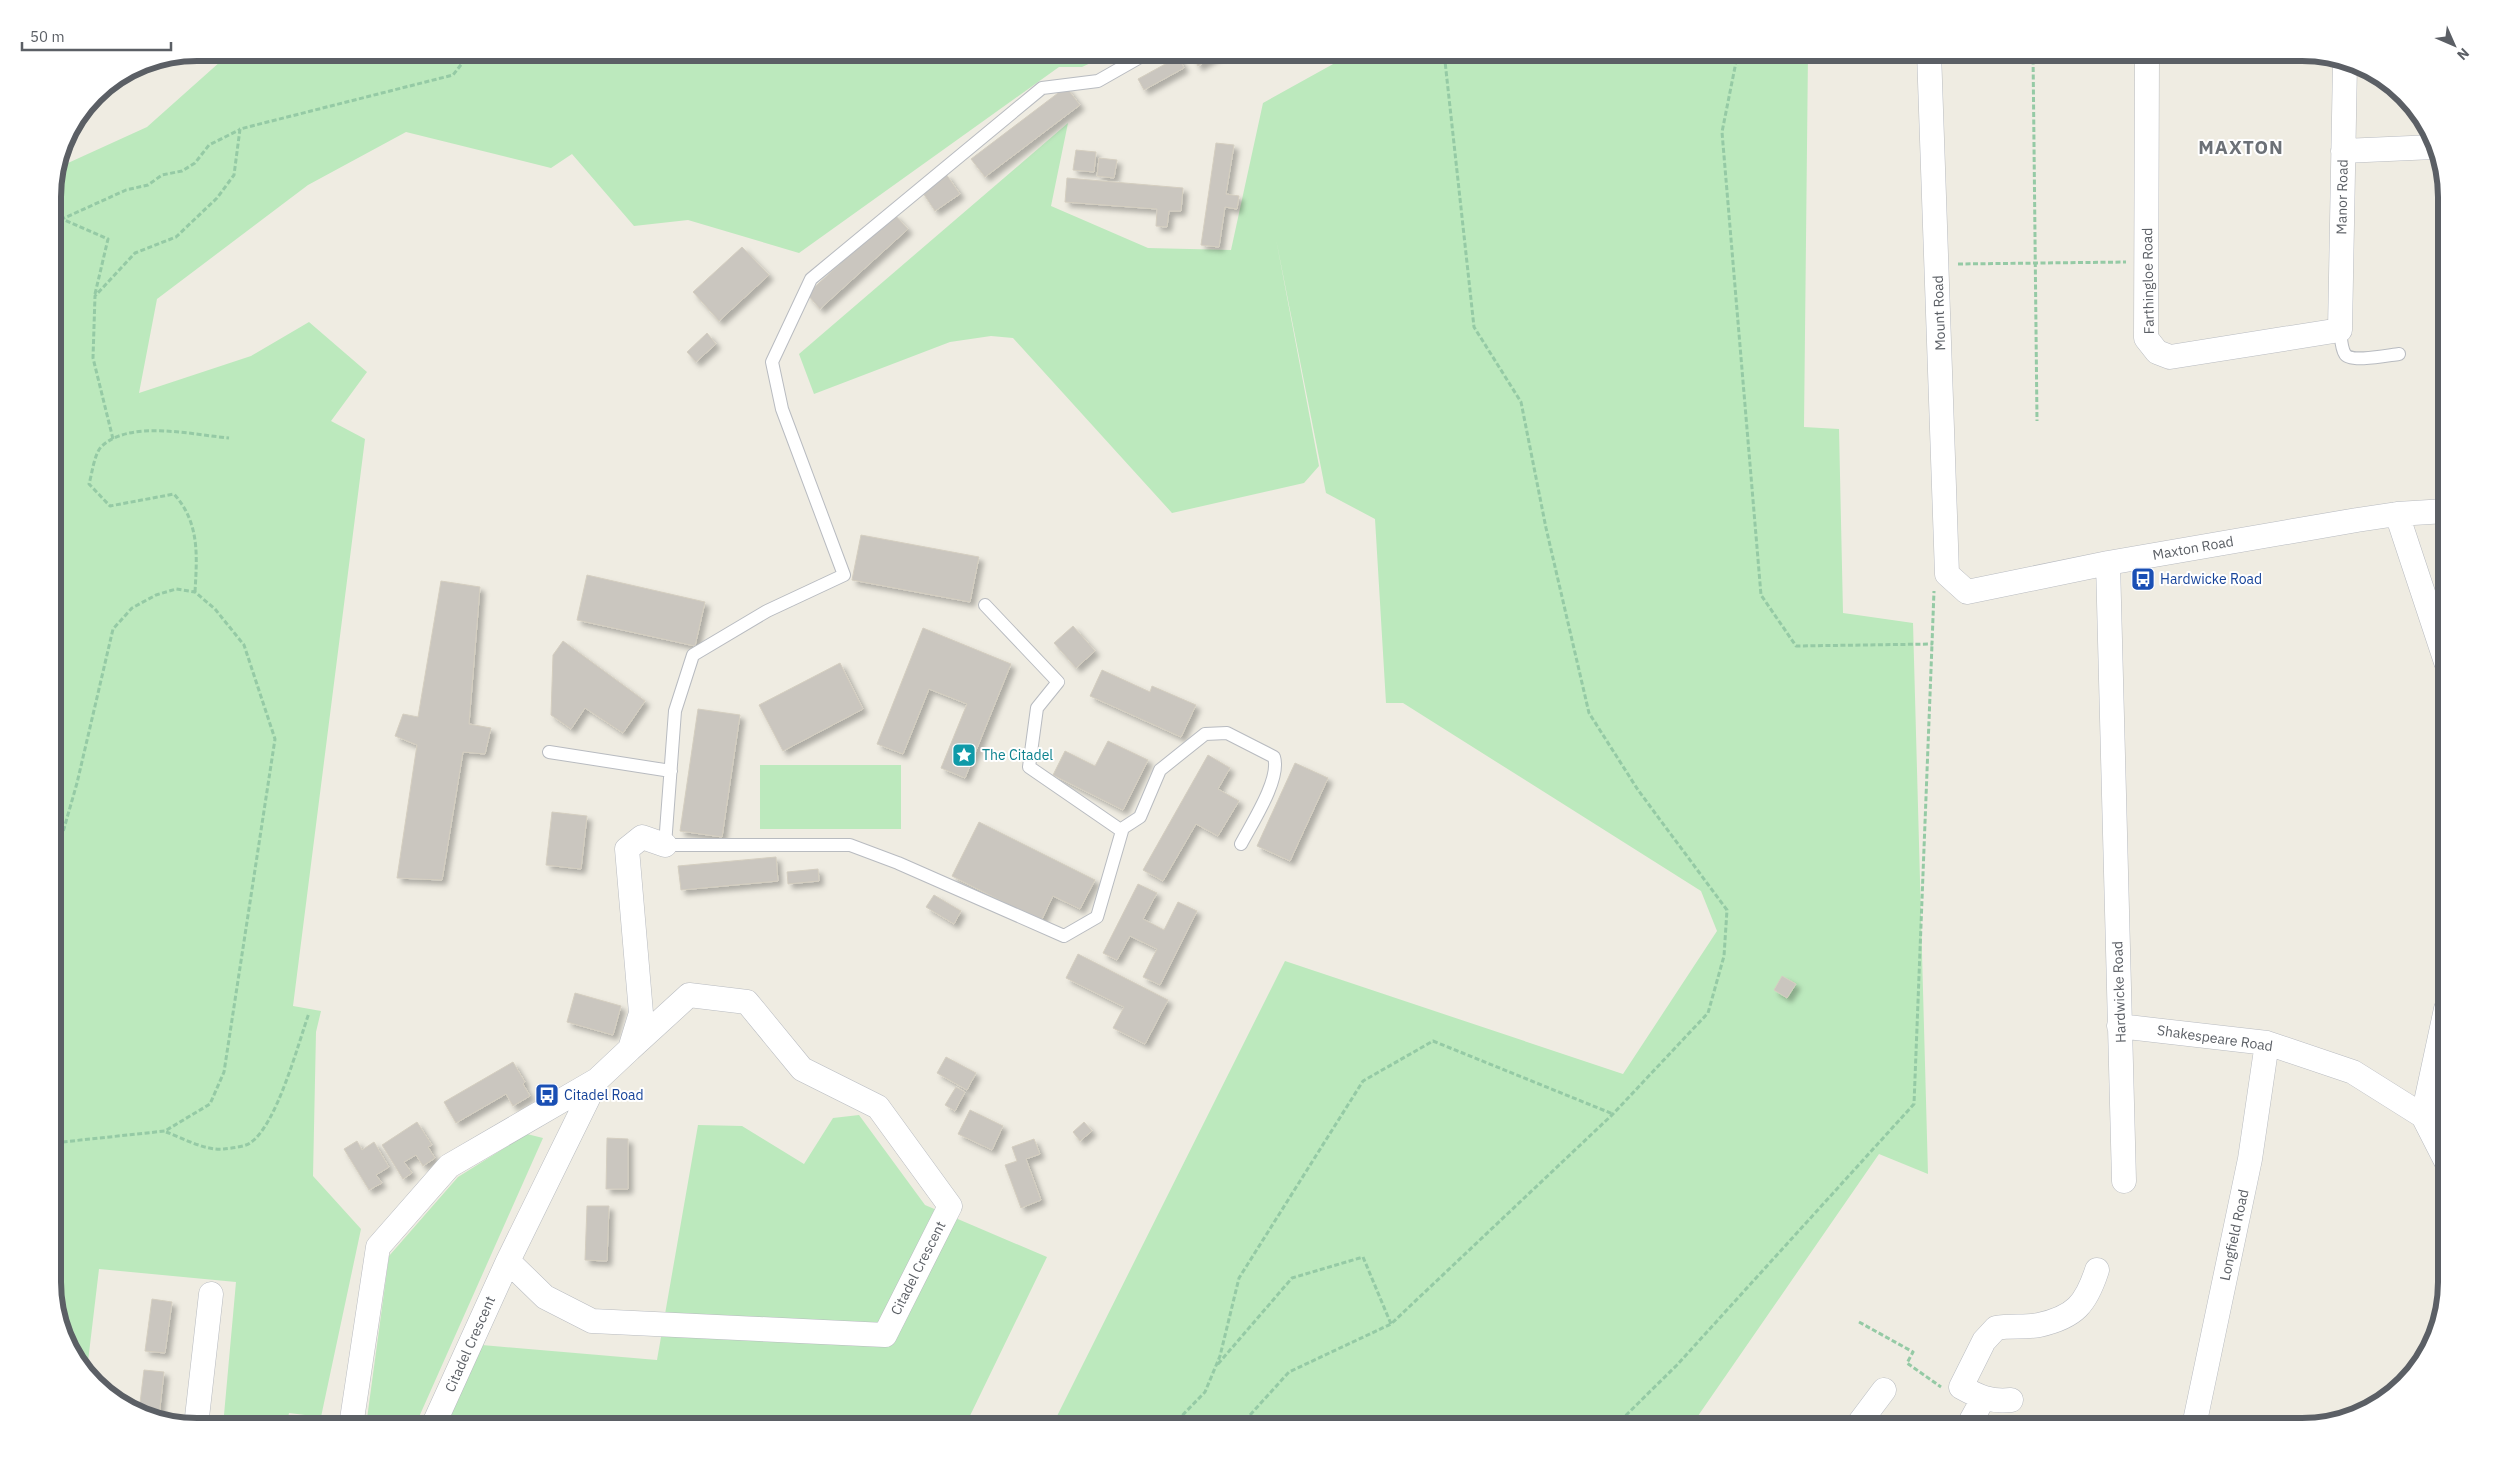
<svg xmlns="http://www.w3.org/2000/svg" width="2499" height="1479" viewBox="0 0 2499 1479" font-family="'IBM Plex Sans',sans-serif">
<defs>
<filter id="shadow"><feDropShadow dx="4.5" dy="4.5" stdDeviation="2.5" flood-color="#0004"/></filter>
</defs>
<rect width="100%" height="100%" fill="#efece2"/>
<!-- green -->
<path fill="#bce9bd" d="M230 53H1112L1082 67H1059L799 253 688 220 634 226 572 154 551 168 406 132 308 185 157 299 139 393 251 356 309 322 367 372 331 421 365 439 293 1006 321 1011 316 1032 313 1176 361 1229 321 1417 289 1413 286 1426H223L236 1282 99 1269 87 1370 72 1355 53 1291V188L57 168 147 127Z
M1353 53H1808L1804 427 1839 429 1843 613 1913 623 1928 1174 1879 1154 1691 1426H1052L1285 961 1623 1074 1717 931 1701 891 1403 703H1386L1375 519 1326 493 1276 239 1319 466 1304 483 1172 513 1013 338 991 336 950 342 814 394 799 354 1068 123 1051 206 1148 248 1231 250 1263 103Z
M760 765H901V829H760Z
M859 1115 925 1205 1047 1257 965 1426H442L482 1345 657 1360 698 1125 742 1126 804 1164 833 1118Z
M527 1134 543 1138 415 1426H366L389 1256 458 1177Z"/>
<!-- building -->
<path fill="#cac6bf" stroke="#d4cec0" filter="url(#shadow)" d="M1190 52H1223L1198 66Z
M1178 57 1184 68 1144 90 1138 79Z
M1066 87 1080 105 985 177 971 159Z
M1216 143 1234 145 1226 194 1239 196 1237 209 1225 207 1219 247 1201 245Z
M1076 150 1096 152 1094 172 1073 170Z
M1099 158 1117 160 1114 178 1097 176Z
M946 174 960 194 935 211 921 190Z
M1067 178 1183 188 1181 211H1169L1167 227 1156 226 1157 209 1065 202Z
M894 214 908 229 820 309 807 294Z
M742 247 769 275 719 321 693 292Z
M707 333 716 344 696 362 687 352Z
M861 535 979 557 970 602 852 580Z
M587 575 705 602 695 646 577 620Z
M441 581 480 587 469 724 491 728 485 754 463 752 442 880 397 878 417 745 395 736 403 714 418 717Z
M1073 626 1095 651 1076 668 1054 643Z
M923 628 1011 664 965 778 941 768 967 704 929 689 903 754 877 744Z
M563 641 645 701 623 733 585 708 571 729 551 715 553 655Z
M840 663 863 709 783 751 759 705Z
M1102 670 1150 692 1152 686 1196 705 1181 737 1090 696Z
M698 709 740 715 722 837 680 831Z
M1108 741 1148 760 1123 810 1053 775 1065 751 1095 766Z
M1208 755 1230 768 1218 789 1239 801 1218 836 1196 824 1163 881 1143 870Z
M1295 763 1328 778 1290 861 1257 846Z
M552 812 587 816 581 869 546 865Z
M979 822 1095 880 1080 909 1053 896 1041 921 952 876Z
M776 857 778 881 681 890 678 866Z
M818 869 819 881 788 884 787 872Z
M1138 884 1157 893 1143 919 1164 930 1178 902 1197 911 1160 985 1143 977 1157 949 1130 936 1117 960 1103 953Z
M934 895 961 911 954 924 926 907Z
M1078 954 1168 1000 1145 1044 1113 1028 1124 1007 1066 978Z
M1782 976 1796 984 1787 998 1774 990Z
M575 993 621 1006 613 1035 567 1022Z
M946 1057 976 1073 967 1090 937 1073Z
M513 1062 525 1082 523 1084 530 1096 513 1106 506 1094 456 1123 444 1102Z
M956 1087 965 1092 955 1111 945 1105Z
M970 1110 1003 1126 992 1150 958 1134Z
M417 1122 432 1145 428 1147 435 1158 423 1166 416 1155 404 1162 412 1173 403 1179 382 1145Z
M1084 1122 1092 1131 1080 1141 1073 1132Z
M607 1138 628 1139V1189H606Z
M1034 1139 1040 1154 1026 1159 1041 1200 1021 1208 1005 1165 1017 1161 1012 1147Z
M357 1141 362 1150 374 1142 389 1167 376 1175 382 1183 369 1190 344 1149Z
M587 1206H609L607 1261 585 1260Z
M152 1299 172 1302 165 1353 145 1351Z
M144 1370 164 1372 159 1416 139 1411Z"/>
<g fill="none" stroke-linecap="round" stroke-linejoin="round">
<!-- service casing -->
<g stroke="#b8bbc0" stroke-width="14">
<path id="service" d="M2340 330C2341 337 2341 348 2345 354 2350 363 2389 355 2399 354
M985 605 1058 682 1037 708 1029 767 1122 831 1097 917 1064 936 898 863 850 845H665L675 711 693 655 767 611 844 575 782 409 772 362 811 279 1042 88 1098 81 1149 52
M549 752 671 771
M1120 830 1140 817 1160 770 1205 734 1227 733 1274 757C1281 779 1252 823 1241 844"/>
</g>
<!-- minor casing -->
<g stroke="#b8bbc0" stroke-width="25">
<path id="minor" d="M1929 52 1947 574 1967 592 2108 563 2357 520 2397 514 2446 511
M2147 52 2146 338 2157 352 2170 357 2340 330 2345 64
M2343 151 2434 147
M2397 514 2446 662
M2108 563 2124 1181
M2119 1026 2267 1043 2353 1072 2423 1116 2446 1161
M2423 1116 2446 1009
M508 1261 545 1297 592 1321 885 1335 950 1206 878 1107 802 1069 747 1002 689 995 630 1049
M2011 1400C1990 1402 1979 1397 1961 1387L1984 1341 1996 1328C2010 1325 2026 1328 2039 1325 2075 1317 2086 1304 2097 1270
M196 1426 211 1294
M351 1426 378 1247 449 1166 597 1080 630 1049 641 1013 627 849 642 837 665 845
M433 1426 508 1261 597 1080
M1857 1426 1884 1390
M1968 1426 1983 1399
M2194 1426 2250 1159 2267 1043"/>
</g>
<!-- path -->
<path stroke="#95caa5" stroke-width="3" stroke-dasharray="5 2.5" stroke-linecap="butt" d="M1738 52 1722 132 1761 595 1796 646 1932 644 1934 591
M2033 52 2037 421
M1958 264 2126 262
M95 294 108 239 62 219 126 190 148 185 162 175 182 171 195 163 209 145 239 130
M113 439 93 358 95 296 135 253 176 237 217 198 234 175 240 129 453 75 471 52
M195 592C197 556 200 523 174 494L110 506 89 484C92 474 94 455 101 447 129 419 194 435 229 438
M53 867 77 783 113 629 132 608 156 595 176 589 195 592 215 609 244 645 275 739 224 1072 210 1104 165 1131 53 1143
M166 1132C183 1138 205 1151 224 1149 231 1148 244 1147 250 1143 277 1125 298 1044 309 1013
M1859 1322 1913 1352 1907 1363 1941 1387
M1218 1364 1292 1278 1363 1257 1391 1324
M1172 1426 1205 1392 1220 1356 1239 1278 1363 1081 1433 1041 1613 1114
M1240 1426 1289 1372 1391 1324 1613 1114 1708 1013 1724 956 1727 910 1638 790 1589 713 1546 528 1521 402 1474 327 1444 52
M1615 1426 1677 1365 1914 1104 1932 644"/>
<!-- service -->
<use href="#service" stroke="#fff" stroke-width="12"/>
<!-- minor -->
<use href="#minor" stroke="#fff" stroke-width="24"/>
</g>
<!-- icons -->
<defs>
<g id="bus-square" transform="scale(1.25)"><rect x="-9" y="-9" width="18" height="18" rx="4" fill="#1a4fb4" stroke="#fff"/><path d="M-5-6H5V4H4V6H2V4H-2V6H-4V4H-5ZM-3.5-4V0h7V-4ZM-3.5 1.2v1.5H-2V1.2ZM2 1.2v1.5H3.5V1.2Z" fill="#fff"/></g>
<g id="sight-square" transform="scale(1.25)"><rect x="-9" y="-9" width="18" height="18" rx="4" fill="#0f9aa8" stroke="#fff"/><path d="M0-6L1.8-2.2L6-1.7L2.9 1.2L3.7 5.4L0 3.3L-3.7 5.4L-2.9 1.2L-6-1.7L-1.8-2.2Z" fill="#fff"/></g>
</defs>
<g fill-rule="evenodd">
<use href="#bus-square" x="2143" y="579"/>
<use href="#sight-square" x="964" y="755"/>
<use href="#bus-square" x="547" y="1095"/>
</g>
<g text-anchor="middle" stroke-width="4" stroke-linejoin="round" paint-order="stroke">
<!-- street labels -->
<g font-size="14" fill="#5b5f65" stroke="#fff">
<text transform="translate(2342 197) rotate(-89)" y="5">Manor Road</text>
<text transform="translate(2148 281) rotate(-91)" y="5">Farthingloe Road</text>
<text transform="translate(1939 313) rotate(-92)" y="5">Mount Road</text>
<text transform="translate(2193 548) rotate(-10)" y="5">Maxton Road</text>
<text transform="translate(2119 992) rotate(-92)" y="5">Hardwicke Road</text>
<text transform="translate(2215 1038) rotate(8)" y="5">Shakespeare Road</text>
<text transform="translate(2234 1235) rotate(-78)" y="5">Longfield Road</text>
<text transform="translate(918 1268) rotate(-63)" y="5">Citadel Crescent</text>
<text transform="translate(470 1344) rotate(-66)" y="5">Citadel Crescent</text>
</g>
<!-- transit labels -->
<g font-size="14" fill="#164399" stroke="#fff" text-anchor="start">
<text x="2160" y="584">Hardwicke Road</text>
<text x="564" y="1100">Citadel Road</text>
</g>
<!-- culture labels -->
<g font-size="14" fill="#0d838f" stroke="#fff" text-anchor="start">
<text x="982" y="760">The Citadel</text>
</g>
<!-- district labels -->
<g font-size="19" font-weight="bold" letter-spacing="1" fill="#6c7177" stroke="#fff">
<text x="2241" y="154">MAXTON</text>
</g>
</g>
<!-- crop -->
<path d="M0 0H2499V1479H0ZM197 61H2302A136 136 0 0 1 2438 197V1282A136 136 0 0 1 2302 1418H197A136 136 0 0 1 61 1282V197A136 136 0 0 1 197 61Z" fill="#fff" fill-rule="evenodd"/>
<path fill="none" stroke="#5b5f65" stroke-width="6" d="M197 61H2302A136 136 0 0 1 2438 197V1282A136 136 0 0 1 2302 1418H197A136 136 0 0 1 61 1282V197A136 136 0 0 1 197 61Z"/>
<!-- north arrow -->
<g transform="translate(2454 45) rotate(135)" stroke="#ffffff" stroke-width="4" paint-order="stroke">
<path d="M0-4L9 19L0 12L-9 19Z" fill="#5b5f65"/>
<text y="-8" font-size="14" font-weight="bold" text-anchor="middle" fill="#5b5f65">N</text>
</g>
<!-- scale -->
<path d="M22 42v8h149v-8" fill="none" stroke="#5b5f65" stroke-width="2.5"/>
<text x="30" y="42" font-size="15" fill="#5b5f65" stroke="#ffffff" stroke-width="4" paint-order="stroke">50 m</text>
</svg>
